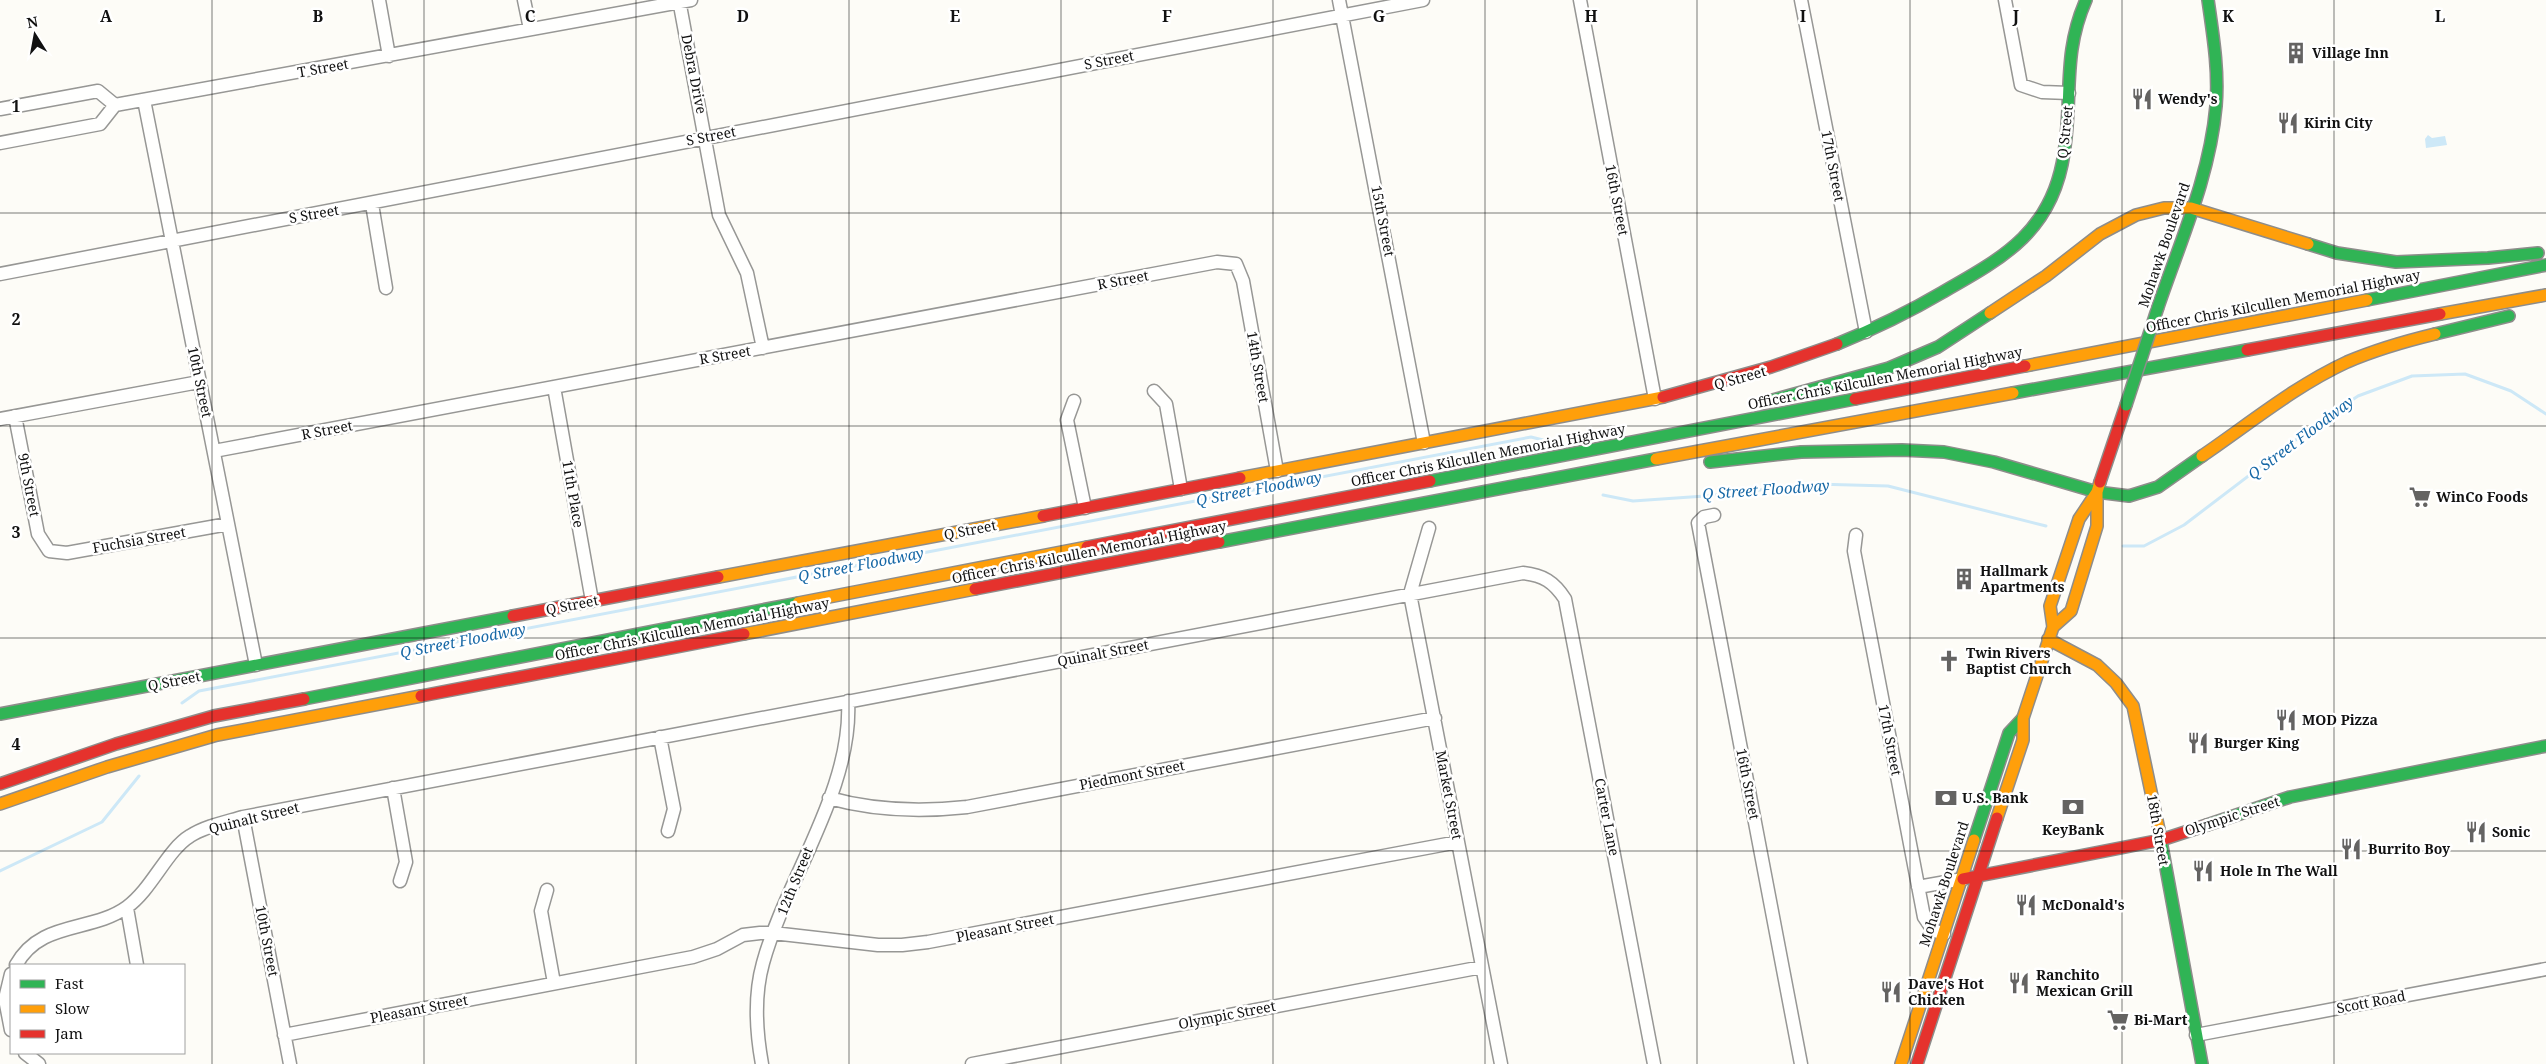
<svg xmlns="http://www.w3.org/2000/svg" width="2546" height="1064" viewBox="0 0 2546 1064" font-family="'Noto Serif',serif">
<rect width="100%" height="100%" fill="#fdfcf7"/>
<!-- water -->
<path fill="#cde8f7" d="M2428 135 2432 138 2445 136 2447 145 2426 148 2425 139Z"/>
<g fill="none" stroke-linecap="round" stroke-linejoin="round">
<!-- stream -->
<path stroke="#cde8f7" stroke-width="3" d="M1603 495 1633 501 1705 496 1815 484 1888 486 2046 526
M2123 546H2144L2184 525 2314 426 2358 396 2412 376 2465 374 2511 391 2546 414
M182 703 199 691 1531 437 1543 440
M0 871 102 822 139 776"/>
<!-- street casing -->
<g stroke="#979795" stroke-width="15">
<path id="street" d="M379 0 389 56
M524 0 530 29
M679 0 719 215 747 273 763 348
M1339 0 1424 443
M1580 0 1655 399
M1801 0 1866 332
M2005 0 2021 85 2042 92 2069 93
M144 100 256 665
M0 109 98 91 115 105
M0 143 100 124 115 105 691 0
M372 204 386 288
M0 274 1423 0
M554 387 592 601
M1154 391 1166 404 1181 489
M1074 401 1067 420 1085 508
M15 416 38 534 49 551 67 553 228 524
M0 419 199 382
M214 451 1217 262 1236 264 1243 281 1277 471
M1714 515 1704 517 1698 523 1801 1064
M1429 528 1410 594 1501 1064
M1856 535 1854 551 1924 917 1933 930 1944 934
M660 737 674 809 668 831
M393 788 406 862 400 881
M829 798C875 811 920 812 967 807L1435 718
M243 817 290 1064
M1918 887 1963 879
M547 890 541 911 554 983
M127 908 137 965
M16 965C41 920 91 933 127 907 152 889 167 850 190 836 205 826 226 822 243 817L1523 573C1543 575 1554 582 1565 599L1654 1064
M11 974 5 999 11 1030
M284 1035 693 957 717 949 743 935 760 933H773L878 945H902L928 942 1458 842
M2196 1035 2546 969
M25 1053 39 1064
M762 1064C756 1031 754 995 763 963 786 879 853 789 848 701
M972 1064 1482 967"/>
</g>
<!-- fast casing -->
<g stroke="#8e8d8b" stroke-width="14">
<path id="fast" d="M2308 244 2337 253 2396 262 2488 258 2538 253
M2367 300 2546 265
M2158 307C2180 242 2210 176 2216 106 2219 71 2213 35 2208 0
M2435 334 2509 316
M1837 344C1874 329 1909 312 1943 292 2005 257 2053 230 2064 153 2073 98 2062 54 2086 0
M2013 393 2247 350
M1762 403 1889 368 1938 347 1990 313
M1710 462 1801 452 1902 450 1944 452 1994 462 2097 492 2129 496 2158 487 2202 456
M1430 481 1855 399
M1219 542 1656 459
M304 699 798 603
M0 714 513 616
M2207 825 2290 797 2546 746
M2159 830 2202 1064
M1974 840 2009 733 2023 718"/>
</g>
<!-- slow casing -->
<g stroke="#8e8d8b" stroke-width="14">
<path id="slow" d="M1990 313 2046 276 2100 234 2136 215 2164 208H2191L2308 244
M2440 314 2546 295
M2025 366 2367 300
M2202 456C2249 424 2295 386 2347 362 2375 350 2406 341 2435 334
M1656 459 2013 393
M1240 478 1663 397
M718 577 1043 516
M798 603 1087 547
M2053 627 2071 611 2097 526V492
M744 634 975 589
M2048 639 2097 665 2116 683 2133 706 2159 830
M0 804 107 767 217 735 421 696
M1997 818 2023 740V718L2053 627 2050 606 2079 519 2097 492 2100 482
M1901 1064 1974 840"/>
</g>
<!-- jam casing -->
<g stroke="#8e8d8b" stroke-width="14">
<path id="jam" d="M2247 350 2440 314
M1663 397 1771 367 1837 344
M1855 399 2025 366
M2100 482 2126 405
M1043 516 1240 478
M1087 547 1430 481
M975 589 1219 542
M513 616 718 577
M421 696 744 634
M0 784 116 744 214 716 304 699
M1963 879 2161 840 2207 825
M1917 1064 1997 818"/>
</g>
<!-- street -->
<use href="#street" stroke="#fffffe" stroke-width="12"/>
<!-- fast -->
<use href="#fast" stroke="#30b455" stroke-width="11"/>
<!-- slow -->
<use href="#slow" stroke="#ff9f0a" stroke-width="11"/>
<!-- jam -->
<use href="#jam" stroke="#e5322d" stroke-width="11"/>
<!-- fast-bridge casing -->
<g stroke="#8e8d8b" stroke-width="14" stroke-linecap="butt">
<path id="fast-bridge" d="M2126 405 2158 307"/>
</g>
<!-- fast-bridge -->
<use href="#fast-bridge" stroke="#30b455" stroke-width="11"/>
</g>
<!-- grid -->
<path fill="none" stroke="#111" stroke-width="1" stroke-opacity="0.55" d="M212 0V1064M424 0V1064M636 0V1064M849 0V1064M1061 0V1064M1273 0V1064M1485 0V1064M1697 0V1064M1910 0V1064M2122 0V1064M2334 0V1064M0 213H2546M0 426H2546M0 638H2546M0 851H2546"/>
<!-- icons -->
<defs>
<g id="building-bare" transform="scale(1.725)"><path d="M-4-6H4V6H1V3H-1V6H-4ZM-2.5-4.3h1.7v1.8h-1.7ZM.8-4.3h1.7v1.8H.8ZM-2.5-1h1.7V.8h-1.7ZM.8-1h1.7V.8H.8Z" fill="#646362" stroke="#fff" stroke-width="2.5" paint-order="stroke"/></g>
<g id="restaurant-bare" transform="scale(1.725)"><path d="M-5-6h1v4h1v-4h1v4h1v-4h1v5L-1.5 .5V6h-2V.5L-5-1ZM5-6V6H3V1.5H1.5Q1.5-4 5-6Z" fill="#646362" stroke="#fff" stroke-width="2.5" paint-order="stroke"/></g>
<g id="supermarket-bare" transform="scale(1.725)"><path d="M-6-5.5h2.5l.6 2H6L4.5 2H-2.5L-4.4-4H-6ZM-1.5 3.2a1.3 1.3 0 1 0 .1 0ZM3 3.2a1.3 1.3 0 1 0 .1 0Z" fill="#646362" stroke="#fff" stroke-width="2.5" paint-order="stroke"/></g>
<g id="church-bare" transform="scale(1.725)"><path d="M-1.2-6h2.4v3.5h3.3v2.4h-3.3V6h-2.4V-.1h-3.3v-2.4h3.3Z" fill="#646362" stroke="#fff" stroke-width="2.5" paint-order="stroke"/></g>
<g id="bank-bare" transform="scale(1.725)"><path d="M-6-4H6V4H-6ZM0-2.3a2.3 2.3 0 1 0 0 4.6a2.3 2.3 0 1 0 0-4.6Z" fill="#646362" stroke="#fff" stroke-width="2.5" paint-order="stroke"/></g>
</defs>
<g fill-rule="evenodd">
<use href="#building-bare" x="2296" y="53"/>
<use href="#restaurant-bare" x="2142" y="99"/>
<use href="#restaurant-bare" x="2288" y="123"/>
<use href="#supermarket-bare" x="2420" y="497"/>
<use href="#building-bare" x="1964" y="579"/>
<use href="#church-bare" x="1949" y="661"/>
<use href="#restaurant-bare" x="2286" y="720"/>
<use href="#restaurant-bare" x="2198" y="743"/>
<use href="#bank-bare" x="1946" y="798"/>
<use href="#bank-bare" x="2073" y="807"/>
<use href="#restaurant-bare" x="2476" y="832"/>
<use href="#restaurant-bare" x="2351" y="849"/>
<use href="#restaurant-bare" x="2203" y="871"/>
<use href="#restaurant-bare" x="2026" y="905"/>
<use href="#restaurant-bare" x="2019" y="983"/>
<use href="#restaurant-bare" x="1891" y="992"/>
<use href="#supermarket-bare" x="2118" y="1020"/>
</g>
<g text-anchor="middle" stroke-width="5" stroke-linejoin="round" paint-order="stroke">
<!-- poi labels -->
<g font-size="14" font-weight="bold" fill="#111" stroke="#fff" text-anchor="start">
<text x="2312" y="58">Village Inn</text>
<text x="2158" y="104">Wendy's</text>
<text x="2304" y="128">Kirin City</text>
<text x="2436" y="502">WinCo Foods</text>
<text x="1980" y="576">Hallmark<tspan x="1980" dy="16">Apartments</tspan></text>
<text x="1966" y="658">Twin Rivers<tspan x="1966" dy="16">Baptist Church</tspan></text>
<text x="2302" y="725">MOD Pizza</text>
<text x="2214" y="748">Burger King</text>
<text x="1962" y="803">U.S. Bank</text>
<text x="2073" y="835" text-anchor="middle">KeyBank</text>
<text x="2492" y="837">Sonic</text>
<text x="2368" y="854">Burrito Boy</text>
<text x="2220" y="876">Hole In The Wall</text>
<text x="2042" y="910">McDonald's</text>
<text x="2036" y="980">Ranchito<tspan x="2036" dy="16">Mexican Grill</tspan></text>
<text x="1908" y="989">Dave's Hot<tspan x="1908" dy="16">Chicken</tspan></text>
<text x="2134" y="1025">Bi-Mart</text>
</g>
<!-- street labels -->
<g font-size="14" fill="#111" stroke="#fff">
<text transform="translate(1109 60) rotate(-11)" y="5">S Street</text>
<text transform="translate(323 68) rotate(-10)" y="5">T Street</text>
<text transform="translate(694 74) rotate(79)" y="5">Debra Drive</text>
<text transform="translate(2065 132) rotate(-84)" y="5">Q Street</text>
<text transform="translate(711 136) rotate(-11)" y="5">S Street</text>
<text transform="translate(1833 166) rotate(79)" y="5">17th Street</text>
<text transform="translate(1617 200) rotate(79)" y="5">16th Street</text>
<text transform="translate(314 214) rotate(-10)" y="5">S Street</text>
<text transform="translate(1383 221) rotate(79)" y="5">15th Street</text>
<text transform="translate(2164 245) rotate(-71)" y="5">Mohawk Boulevard</text>
<text transform="translate(1123 280) rotate(-11)" y="5">R Street</text>
<text transform="translate(2283 301) rotate(-11)" y="5">Officer Chris Kilcullen Memorial Highway</text>
<text transform="translate(725 355) rotate(-10)" y="5">R Street</text>
<text transform="translate(1258 367) rotate(80)" y="5">14th Street</text>
<text transform="translate(1740 378) rotate(-16)" y="5">Q Street</text>
<text transform="translate(1885 378) rotate(-11)" y="5">Officer Chris Kilcullen Memorial Highway</text>
<text transform="translate(200 382) rotate(78)" y="5">10th Street</text>
<text transform="translate(327 430) rotate(-11)" y="5">R Street</text>
<text transform="translate(1488 455) rotate(-11)" y="5">Officer Chris Kilcullen Memorial Highway</text>
<text transform="translate(29 485) rotate(79)" y="5">9th Street</text>
<text transform="translate(573 494) rotate(80)" y="5">11th Place</text>
<text transform="translate(970 530) rotate(-11)" y="5">Q Street</text>
<text transform="translate(139 540) rotate(-10)" y="5">Fuchsia Street</text>
<text transform="translate(1089 552) rotate(-11)" y="5">Officer Chris Kilcullen Memorial Highway</text>
<text transform="translate(572 605) rotate(-11)" y="5">Q Street</text>
<text transform="translate(692 629) rotate(-11)" y="5">Officer Chris Kilcullen Memorial Highway</text>
<text transform="translate(1103 653) rotate(-11)" y="5">Quinalt Street</text>
<text transform="translate(174 681) rotate(-11)" y="5">Q Street</text>
<text transform="translate(1890 740) rotate(79)" y="5">17th Street</text>
<text transform="translate(1132 775) rotate(-11)" y="5">Piedmont Street</text>
<text transform="translate(1748 784) rotate(79)" y="5">16th Street</text>
<text transform="translate(1449 795) rotate(79)" y="5">Market Street</text>
<text transform="translate(2232 816) rotate(-18)" y="5">Olympic Street</text>
<text transform="translate(1607 817) rotate(79)" y="5">Carter Lane</text>
<text transform="translate(254 818) rotate(-14)" y="5">Quinalt Street</text>
<text transform="translate(2158 830) rotate(80)" y="5">18th Street</text>
<text transform="translate(795 881) rotate(-68)" y="5">12th Street</text>
<text transform="translate(1944 884) rotate(-72)" y="5">Mohawk Boulevard</text>
<text transform="translate(1005 928) rotate(-11)" y="5">Pleasant Street</text>
<text transform="translate(267 941) rotate(79)" y="5">10th Street</text>
<text transform="translate(2371 1002) rotate(-11)" y="5">Scott Road</text>
<text transform="translate(419 1009) rotate(-11)" y="5">Pleasant Street</text>
<text transform="translate(1227 1015) rotate(-11)" y="5">Olympic Street</text>
</g>
<!-- water labels -->
<g font-size="15" font-style="italic" fill="#1768a6" stroke="#fff">
<text transform="translate(2301 438) rotate(-37)" y="5">Q Street Floodway</text>
<text transform="translate(1259 489) rotate(-11)" y="5">Q Street Floodway</text>
<text transform="translate(1766 490) rotate(-4)" y="5">Q Street Floodway</text>
<text transform="translate(861 565) rotate(-11)" y="5">Q Street Floodway</text>
<text transform="translate(463 641) rotate(-11)" y="5">Q Street Floodway</text>
</g>
</g>
<g font-size="16" text-anchor="middle" font-weight="bold" fill="#111" stroke="#fff" stroke-width="5" stroke-linejoin="round" paint-order="stroke">
<text x="106" y="22">A</text>
<text x="318" y="22">B</text>
<text x="530" y="22">C</text>
<text x="743" y="22">D</text>
<text x="955" y="22">E</text>
<text x="1167" y="22">F</text>
<text x="1379" y="22">G</text>
<text x="1591" y="22">H</text>
<text x="1803" y="22">I</text>
<text x="2016" y="22">J</text>
<text x="2228" y="22">K</text>
<text x="2440" y="22">L</text>
<text x="16" y="112">1</text>
<text x="16" y="325">2</text>
<text x="16" y="538">3</text>
<text x="16" y="750">4</text>
</g>
<!-- legend -->
<rect x="10" y="964" width="175" height="90" fill="#ffffff" stroke="#a0a0a0"/>
<rect x="20" y="980" width="25" height="8" fill="#30b455" stroke="#a0a0a0"/>
<text x="55" y="989" font-size="15" fill="#111111">Fast</text>
<rect x="20" y="1005" width="25" height="8" fill="#ff9f0a" stroke="#a0a0a0"/>
<text x="55" y="1014" font-size="15" fill="#111111">Slow</text>
<rect x="20" y="1030" width="25" height="8" fill="#e5322d" stroke="#a0a0a0"/>
<text x="55" y="1039" font-size="15" fill="#111111">Jam</text>
<!-- north arrow -->
<g transform="translate(35 35) rotate(349)" stroke="#ffffff" stroke-width="4" paint-order="stroke">
<path d="M0-4L9 19L0 12L-9 19Z" fill="#111111"/>
<text y="-8" font-size="14" font-weight="bold" text-anchor="middle" fill="#111111">N</text>
</g>
</svg>
